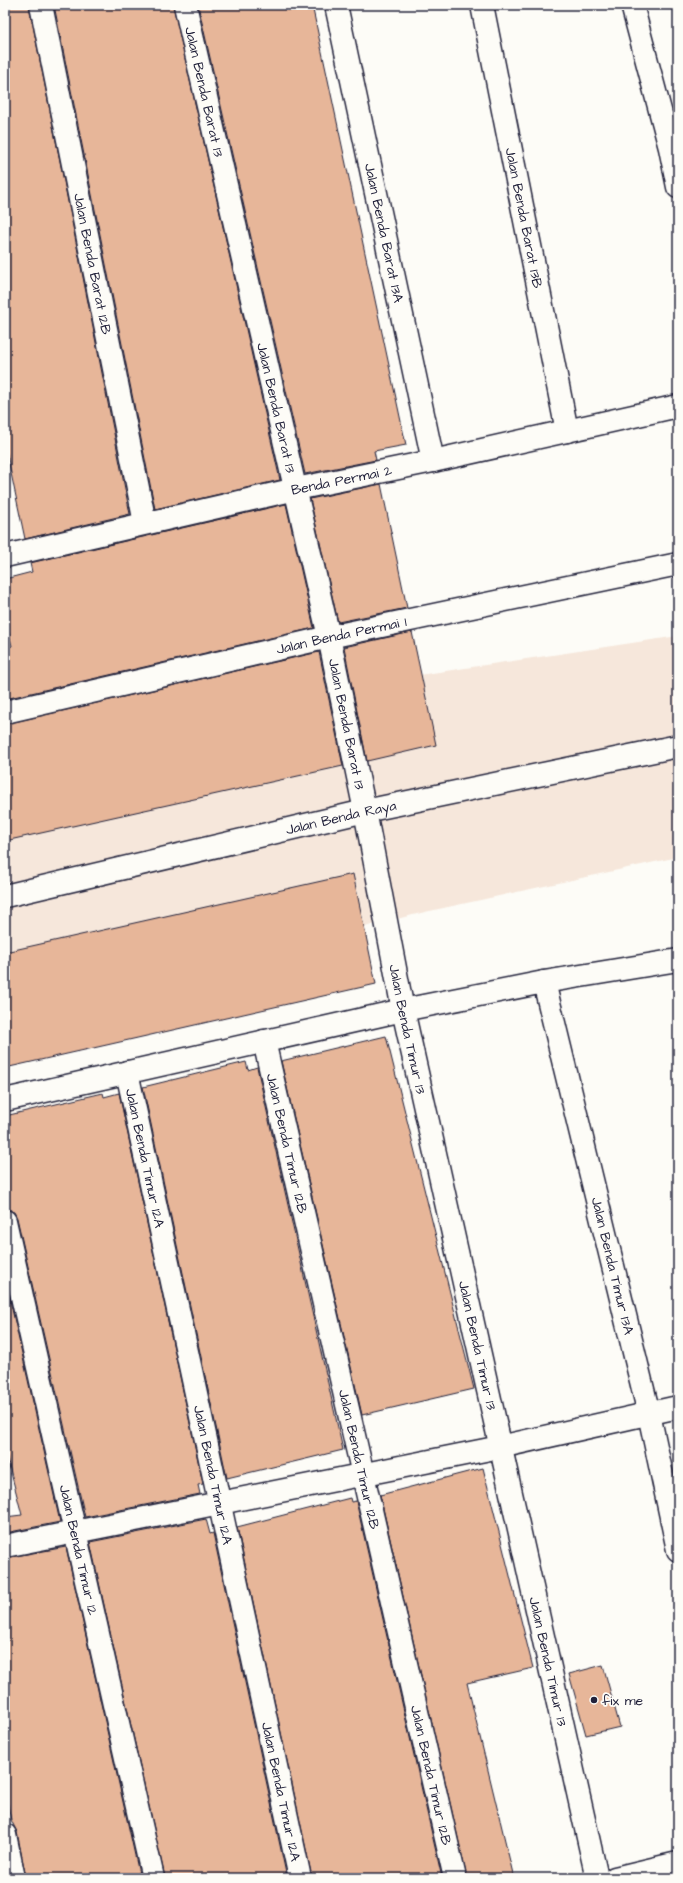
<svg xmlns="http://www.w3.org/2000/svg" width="683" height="1883" viewBox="0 0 683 1883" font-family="'Architects Daughter',sans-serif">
<rect width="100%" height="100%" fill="#fdfcf7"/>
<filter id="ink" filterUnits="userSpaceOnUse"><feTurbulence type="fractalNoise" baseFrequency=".025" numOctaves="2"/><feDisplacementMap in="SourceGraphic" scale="8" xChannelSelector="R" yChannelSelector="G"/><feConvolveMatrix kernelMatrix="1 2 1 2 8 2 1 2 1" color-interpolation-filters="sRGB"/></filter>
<g filter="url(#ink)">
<!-- built -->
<path fill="#f6e7db" d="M678 636V857L425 912 5 1016V771L353 685Z"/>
<!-- building -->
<path fill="#e7b699" stroke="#22223b" d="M5 5H29L130 514 25 539 5 445Z
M54 5H173L280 480 155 509Z
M198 5H312L406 445 374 451 376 460 305 474Z
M381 484 407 608 338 622 310 499Z
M286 504 314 628 5 699V648L12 646 5 617V579L32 572 30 563Z
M412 632 436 745 367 761 344 647Z
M319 652 343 766 5 841V724Z
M353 874 376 984 5 1068V952Z
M386 1036 474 1389 362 1415 281 1061Z
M246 1062 248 1070 257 1067 343 1450 227 1478 143 1087Z
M103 1093 104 1097 119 1093 203 1484 198 1485 200 1494 85 1517 17 1218 14 1212 5 1209V1116Z
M5 1278 60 1522 5 1533V1517L22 1515 5 1450Z
M483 1468 533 1668 467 1683 514 1878H467L380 1495Z
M350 1498 351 1502 356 1501 442 1878H312L237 1527Z
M206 1519 210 1534 213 1533 287 1878H165L90 1542Z
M66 1547 140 1878H26L17 1832 11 1820 5 1791V1558Z
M603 1665 620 1727 586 1735 569 1674Z"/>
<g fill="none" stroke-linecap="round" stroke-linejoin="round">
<!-- minor casing -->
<g stroke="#22223b" stroke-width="25">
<g id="minor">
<path id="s1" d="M41 5 145 523"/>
<path id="s2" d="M185 5 329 637 365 811 403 1010 597 1878"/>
<path id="s3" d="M336 5 433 461"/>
<path id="s4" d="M482 5 567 431"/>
<path d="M632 5 670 148 678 187"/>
<path id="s5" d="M5 556 296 489 433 461 678 406"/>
<path id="s6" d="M5 712 329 637 678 564"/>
<path id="s7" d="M544 982 649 1414 678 1550"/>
<path id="s8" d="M264 1041 455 1878"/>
<path id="s9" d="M127 1072 300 1878"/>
<path d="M5 1100 403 1010 544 982 678 960"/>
<path id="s10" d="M5 1221 153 1878"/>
<path d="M5 1546 500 1447 678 1407"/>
<path d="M5 1835 14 1878"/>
<path d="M615 1878 678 1863"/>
</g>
</g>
<!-- tertiary casing -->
<g stroke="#22223b" stroke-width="25">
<g id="tertiary">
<path id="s11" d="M5 896 365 811 678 746"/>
</g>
</g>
<!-- minor -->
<use href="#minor" stroke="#fdfcf7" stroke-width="22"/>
<!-- tertiary -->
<use href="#tertiary" stroke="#fdfcf7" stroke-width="22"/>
</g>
</g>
<!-- markers -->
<circle fill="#22223b" stroke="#fdfcf7" stroke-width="1.5" cx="594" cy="1700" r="4"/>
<g text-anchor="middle" stroke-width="3.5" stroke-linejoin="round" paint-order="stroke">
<!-- street labels -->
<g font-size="14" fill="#22223b" stroke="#fdfcf7">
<text dy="5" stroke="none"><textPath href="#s2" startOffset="89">Jalan Benda Barat 13</textPath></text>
<text dy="5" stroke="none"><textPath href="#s4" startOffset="217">Jalan Benda Barat 13B</textPath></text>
<text dy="5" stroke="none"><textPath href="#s3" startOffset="233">Jalan Benda Barat 13A</textPath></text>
<text dy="5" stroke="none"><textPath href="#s1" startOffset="264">Jalan Benda Barat 12B</textPath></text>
<text dy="5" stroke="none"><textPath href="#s2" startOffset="413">Jalan Benda Barat 13</textPath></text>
<text dy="5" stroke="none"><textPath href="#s5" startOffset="345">Benda Permai 2</textPath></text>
<text dy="5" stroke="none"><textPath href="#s6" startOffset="345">Jalan Benda Permai 1</textPath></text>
<text dy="5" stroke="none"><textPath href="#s2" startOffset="737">Jalan Benda Barat 13</textPath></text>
<text dy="5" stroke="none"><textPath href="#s11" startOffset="345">Jalan Benda Raya</textPath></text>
<text dy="5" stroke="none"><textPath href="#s2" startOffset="1048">Jalan Benda Timur 13</textPath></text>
<text dy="5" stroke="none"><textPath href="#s8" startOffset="105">Jalan Benda Timur 12B</textPath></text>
<text dy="5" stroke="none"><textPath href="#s9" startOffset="88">Jalan Benda Timur 12A</textPath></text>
<text dy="5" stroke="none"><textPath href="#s7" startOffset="292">Jalan Benda Timur 13A</textPath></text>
<text dy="5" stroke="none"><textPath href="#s2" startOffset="1372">Jalan Benda Timur 13</textPath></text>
<text dy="5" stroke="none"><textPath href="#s8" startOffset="429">Jalan Benda Timur 12B</textPath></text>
<text dy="5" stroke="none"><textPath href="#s9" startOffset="412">Jalan Benda Timur 12A</textPath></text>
<text dy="5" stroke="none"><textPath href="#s10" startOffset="337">Jalan Benda Timur 12</textPath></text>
<text dy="5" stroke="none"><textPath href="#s2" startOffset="1696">Jalan Benda Timur 13</textPath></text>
<text dy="5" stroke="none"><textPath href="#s8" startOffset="753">Jalan Benda Timur 12B</textPath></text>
<text dy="5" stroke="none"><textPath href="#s9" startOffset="736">Jalan Benda Timur 12A</textPath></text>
</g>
<!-- poi labels -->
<g font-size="14" fill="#22223b" stroke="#fdfcf7" text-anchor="start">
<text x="602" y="1705">fix me</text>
</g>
</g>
<!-- margin -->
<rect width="683" height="1883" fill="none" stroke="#fdfcf7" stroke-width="20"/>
<rect x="10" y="10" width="663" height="1863" fill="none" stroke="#22223b" stroke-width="1.5" filter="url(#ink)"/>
</svg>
